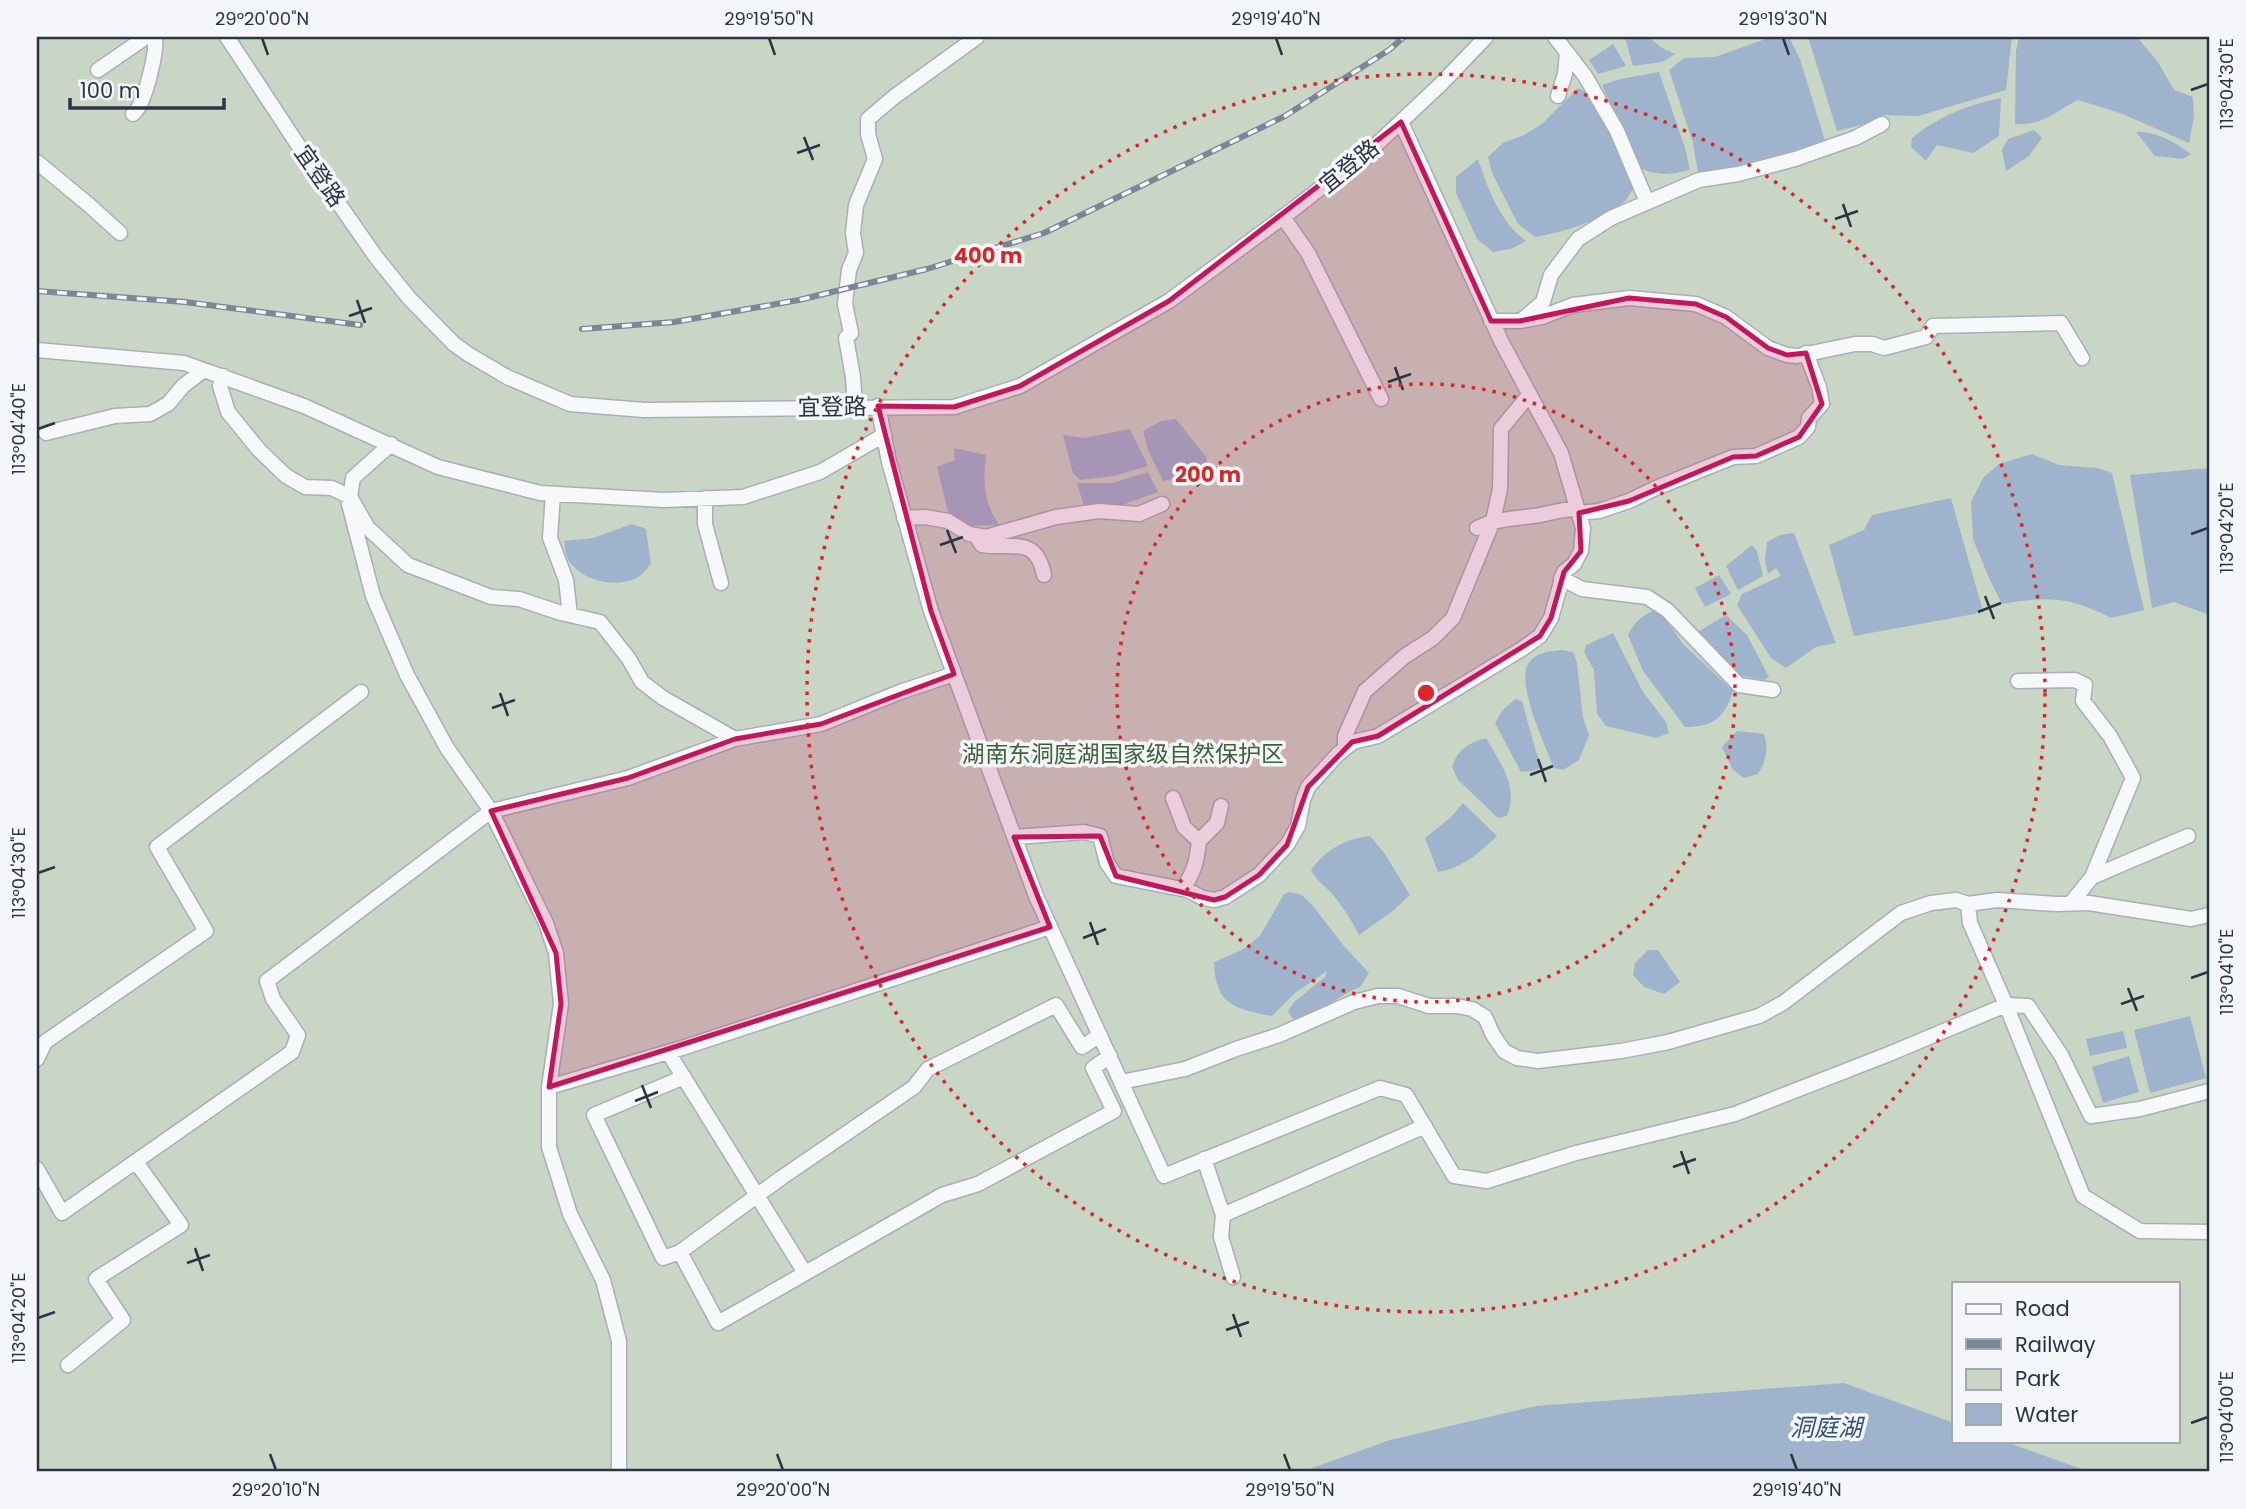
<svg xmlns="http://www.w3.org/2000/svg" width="2246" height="1509" viewBox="0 0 2246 1509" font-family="Poppins,'Noto Sans SC',sans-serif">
<rect width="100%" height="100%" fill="#e4e7ec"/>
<!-- green -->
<path fill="#c9d6c5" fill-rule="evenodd" d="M37 37H2209V1472H37ZM1954 1283H2178V1441H1954Z"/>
<!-- water -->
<path fill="#9fb4cc" d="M1628 37H1648L1662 48 1675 54 1662 62 1633 66 1625 38Z
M1771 37H1789L1800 59 1826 144 1805 153 1757 162 1720 175 1698 173 1693 143 1669 70 1684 58 1715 57Z
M1808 37H2012L2006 90 1918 116 1883 115 1865 124 1837 131Z
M2019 37H2137L2158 62 2174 90 2193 97 2194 117 2189 143 2120 113 2078 100C2054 112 2043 126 2015 124L2016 51Z
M1613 44 1626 66 1598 74 1589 60Z
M1659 72 1685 148 1690 170C1672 175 1657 176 1640 168L1602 85 1620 79Z
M1578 88 1592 95 1635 184C1632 190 1629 198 1623 203 1601 220 1562 233 1535 237L1518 224 1492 173 1488 157 1503 143 1524 135 1542 124Z
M2001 98 1999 136 1973 153 1937 145 1926 161 1911 147 1912 138C1939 116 1967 105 2001 98Z
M2034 130 2042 138 2029 156 2006 171 2002 150 2008 139Z
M2136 132C2156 131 2175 142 2191 154L2183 159 2155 156Z
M1478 159C1488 189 1500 222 1526 241L1511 249 1493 252 1477 239 1456 193V177Z
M1176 419 1206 457 1209 471 1163 481 1148 450 1143 431 1161 421Z
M1130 429 1148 466 1114 476 1080 480 1073 473 1063 435 1083 438Z
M954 448 986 455C983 484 983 500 999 525L969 526 948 512 937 467 955 460Z
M2032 454 2059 465 2097 468 2112 473 2144 610 2111 618C2070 597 2047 596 2002 604L1988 576 1973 539 1971 502 1983 478 1999 464Z
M2209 468V615L2174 602 2152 608 2130 475Z
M1148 472 1158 492 1125 504 1084 506 1077 483H1112Z
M1951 498 1982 608 1975 614 1854 636 1829 545 1864 530 1872 515Z
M632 524 646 529 651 564C647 568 644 573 640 576 618 590 578 581 567 557 565 553 565 546 564 541L593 538Z
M1794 533 1836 643 1816 647 1786 668 1771 658 1737 605 1742 594 1781 576 1776 568 1768 574 1765 561 1767 542 1780 535Z
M1752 545 1757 551 1763 576 1738 590 1726 566Z
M1719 575 1731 594 1705 607 1695 588Z
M1658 609 1684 645 1733 691C1725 718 1713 727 1685 727L1643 671 1628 635C1635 621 1643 614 1658 609Z
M1726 615 1747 635 1769 677 1764 680 1738 675 1696 633Z
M1613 633 1643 692 1666 722 1669 733 1656 738 1606 726 1597 714 1594 670 1584 652 1586 645Z
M1562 650 1573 652 1577 663 1583 718 1589 735 1579 760 1563 770 1554 768C1546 748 1516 683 1528 664 1536 652 1550 651 1562 650Z
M1515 699 1522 701 1536 752 1543 767 1532 771 1521 772 1495 723 1502 711Z
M1737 731 1764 734C1769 749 1766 761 1758 774L1744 778 1733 770 1722 747Z
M1486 738C1500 763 1519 786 1507 816L1498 818 1458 780 1452 767C1458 749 1468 743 1486 738Z
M1463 803 1497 836C1479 853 1463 868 1438 872L1425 838 1451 817Z
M1370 836 1385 854 1410 895 1394 910 1359 935C1352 921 1344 908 1334 896 1326 886 1317 882 1311 870 1325 850 1345 839 1370 836Z
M1290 892 1302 895 1313 906 1344 946 1369 973 1360 987 1349 992 1307 1018 1293 1019 1288 1011 1294 1002 1325 977 1327 971 1295 993 1272 1016C1235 1009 1215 1005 1214 962L1242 950 1260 936 1284 894Z
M1648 950H1658L1680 982 1664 994 1644 987 1633 975 1635 963Z
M2190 1016 2206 1078 2150 1093 2134 1030Z
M2123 1031 2127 1048 2090 1056 2086 1039Z
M2129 1056 2139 1092 2103 1103 2092 1067Z
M1844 1383 1954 1423V1441H2003L2090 1472H1301L1390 1440 1536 1406Z"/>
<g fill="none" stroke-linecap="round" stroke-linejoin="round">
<!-- minor casing -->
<g stroke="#a9aeb7" stroke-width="17">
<path id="minor" d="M227 37 298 145 376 257 409 298 454 344 468 354 507 377 570 404 644 410 954 407 1020 386 1169 301 1295 208 1376 145 1441 84 1486 37
M1555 37 1585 76 1617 131 1647 202
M98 70 146 37
M1558 96 1565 74 1567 53
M133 114C145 105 157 52 155 37
M37 162 89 205 120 233
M1283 217 1308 253 1381 399
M1522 320 1543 302 1551 275 1578 239 1611 218 1699 180 1738 174 1795 159 1855 138 1882 124
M1491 321H1520L1542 317 1573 305 1629 298 1696 304 1726 317 1768 348 1787 355 1797 356 1855 344H1872L1884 348 1926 337 1933 326 2061 323 2082 358
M37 350 184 363 304 406 438 467 540 493 664 500 743 497 820 472 884 435
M223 376 220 386 228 412 259 450 286 476 305 487 332 488 350 497 368 528 408 565 491 597 519 599 561 613 600 622 629 659 642 682 663 698 735 739
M855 406 853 377 846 338 851 333 845 304 849 270 856 253 853 233 856 205 875 159 868 134V119L894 97 977 37
M878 406 889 462 931 611 1036 896 1164 1176 1380 1088 1406 1095 1454 1176 1487 1181 1576 1153 1735 1114 1889 1054 2006 1005 2028 1006 2061 1055 2091 1116 2140 1109 2209 1091
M46 433 115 416 150 414 168 404 183 386 200 373
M391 444 353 478 349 504 373 596 407 675 447 748 491 811 546 923 556 953 561 1004 549 1087
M553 494 550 538 566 580 570 615
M705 498V524L721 583
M1579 513 1599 511 1629 501 1656 488 1733 457 1756 456 1799 437 1808 427 1809 418 1822 404 1819 387 1806 353
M904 518 925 517 948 521 969 534 986 537 1056 517 1099 511 1139 514 1162 504
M1477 528C1495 519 1512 519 1533 516 1550 514 1558 509 1578 509
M976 536 982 545C1010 550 1036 534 1044 575
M1561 578 1582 589 1647 597 1667 610 1739 685 1773 690
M2018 681 2075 680 2085 685 2083 701 2110 736 2133 778 2092 877
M1345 748V736L1365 691 1405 656 1433 638 1453 618 1493 521 1500 489 1501 429 1529 395
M1173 798 1184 827 1199 841
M1014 837 1084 832 1100 836 1107 863 1116 876 1187 890 1203 898 1214 900 1225 897 1259 875 1287 845 1298 826 1303 800 1308 787 1338 754 1353 742 1378 736 1522 649 1540 636 1551 618 1564 572 1574 564 1581 551 1583 528 1561 453 1501 341 1401 122
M1182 889C1194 874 1197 860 1199 841L1217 823 1221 806
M2071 903 2092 877 2188 836
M1968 904 1997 900 2056 904 2089 903 2191 919 2209 915
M1100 1035 1082 1047 1056 1005 928 1069 914 1087 781 1178 680 1252 718 1323 942 1195 978 1184 1114 1111 1093 1068 1110 1056
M668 1052 805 1273
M37 1059 45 1042 206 931 157 847 361 692
M1121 1082 1185 1069 1236 1049 1279 1035 1354 1002 1378 996H1398L1429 1006H1457L1472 1009 1485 1017 1493 1035 1504 1051 1517 1058 1538 1061 1621 1051 1668 1042 1759 1016 1783 1003 1901 913 1931 903 1956 900 1968 904 1970 923 2006 1005 2083 1196 2140 1231 2209 1232
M1204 1159 1223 1215 1425 1126
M37 1169 62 1213 292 1052 298 1035 273 999 267 981 491 811 628 778 735 739 821 724 900 692 954 674
M1223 1215 1221 1237 1233 1277
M680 1252 663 1258 594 1115 684 1077
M68 1365 123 1320 96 1279 181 1225 136 1162
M619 1472V1341L603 1280 570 1214 549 1147V1087L682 1048 1050 927"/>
</g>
<!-- minor -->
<use href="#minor" stroke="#f7f8fa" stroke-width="14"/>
<!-- rail casing -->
<g stroke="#7d8696" stroke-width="6">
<path id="rail" d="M37 291 185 302 360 325
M582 329 674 322 799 300 927 269 1044 233 1285 116 1389 50 1404 37"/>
</g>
<!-- rail -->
<use href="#rail" stroke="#f4f6f9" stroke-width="3.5" stroke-dasharray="10" stroke-linecap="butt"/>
</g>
<!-- marked area -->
<path fill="#c2185b" fill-opacity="0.2" stroke="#c2185b" stroke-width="5" stroke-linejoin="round" d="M1401 122 1491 321H1520L1629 298 1696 304 1726 317 1768 348 1787 355 1806 353 1822 404 1799 437 1756 456 1733 457 1629 501 1579 513 1581 551 1564 572 1551 618 1540 636 1378 736 1352 742 1308 787 1287 845 1259 875 1225 897 1214 900 1116 876 1100 836 1014 837 1050 927 549 1087 561 1004 556 953 491 811 628 778 735 739 821 724 954 674 931 611 878 406 954 407 1020 386 1169 301Z"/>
<!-- ticks -->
<path fill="none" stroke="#2b3445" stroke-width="2.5" d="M262 38 268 55M769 38 775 55M1276 38 1282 55M1783 38 1789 55M2191 90 2208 84M804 137 813 160M797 153 820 145M1843 204 1851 227M1835 219 1858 211M357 300 365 323M349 316 372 308M1395 367 1403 390M1388 382 1411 374M38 429 55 423M947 530 956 553M2191 534 2208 528M940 545 963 537M1985 596 1994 619M1978 612 2001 603M500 693 508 716M492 708 515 700M1538 759 1546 782M1530 775 1553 766M38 873 55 867M1090 922 1098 945M1083 938 1106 929M2191 978 2208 972M2128 988 2137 1011M2121 1004 2144 996M642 1085 651 1108M635 1101 658 1092M1681 1151 1689 1174M1673 1167 1696 1159M195 1248 203 1271M187 1263 210 1255M1233 1314 1241 1337M38 1318 55 1312M1226 1330 1249 1322M2191 1423 2208 1417M270 1454 276 1470M777 1454 783 1470M1284 1454 1290 1470M1791 1454 1797 1470"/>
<!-- distance rings -->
<g fill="none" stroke="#d62828" stroke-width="3.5" stroke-dasharray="3.5 7">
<circle cx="1426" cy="693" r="309"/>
<circle cx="1426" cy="693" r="619"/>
</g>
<g text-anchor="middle" stroke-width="7" stroke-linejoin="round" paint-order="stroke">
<!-- street labels -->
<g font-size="23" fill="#2b3445" stroke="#f4f6f9">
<text transform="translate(1349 166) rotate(-39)" y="8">宜登路</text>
<text transform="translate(320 176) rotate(55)" y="8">宜登路</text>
<text transform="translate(832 407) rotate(-1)" y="8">宜登路</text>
</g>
<!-- park labels -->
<g font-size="23" fill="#3f6138" stroke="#f4f6f9">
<text x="1123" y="762">湖南东洞庭湖国家级自然保护区</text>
</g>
<!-- water labels -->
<g font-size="24" font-style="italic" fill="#34527a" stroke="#f4f6f9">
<text x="1826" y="1436">洞庭湖</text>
</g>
</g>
<circle cx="1426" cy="693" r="10" fill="#d62828" stroke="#f4f6f9" stroke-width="3.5"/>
<g font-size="21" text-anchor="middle" font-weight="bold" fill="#d62828" stroke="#f4f6f9" stroke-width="7" stroke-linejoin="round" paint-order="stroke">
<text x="988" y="263">400 m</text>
<text x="1208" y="482">200 m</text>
</g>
<!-- border -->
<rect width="2246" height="1509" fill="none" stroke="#f4f6f9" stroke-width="77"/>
<!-- legend -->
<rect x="1952" y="1282" width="228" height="161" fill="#f4f6f9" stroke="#a4a8b1" stroke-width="2"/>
<rect x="1966" y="1304" width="35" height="10" fill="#f7f8fa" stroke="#a4a8b1" stroke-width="2"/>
<text x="2015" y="1316" font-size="21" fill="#2b3445">Road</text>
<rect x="1966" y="1339" width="35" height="10" fill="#7d8696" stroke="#a4a8b1" stroke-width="2"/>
<text x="2015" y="1352" font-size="21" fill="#2b3445">Railway</text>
<rect x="1966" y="1369" width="35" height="21" fill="#c9d6c5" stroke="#a4a8b1" stroke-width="2"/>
<text x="2015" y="1386" font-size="21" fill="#2b3445">Park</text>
<rect x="1966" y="1404" width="35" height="21" fill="#9fb4cc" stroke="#a4a8b1" stroke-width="2"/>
<text x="2015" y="1422" font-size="21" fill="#2b3445">Water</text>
<!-- scale -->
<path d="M70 98v10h154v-10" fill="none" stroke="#2b3445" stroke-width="3.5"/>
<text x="80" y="98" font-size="21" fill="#2b3445" stroke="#f4f6f9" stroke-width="5" paint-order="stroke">100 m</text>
<rect x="38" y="38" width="2170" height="1432" fill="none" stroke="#2b3445" stroke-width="2.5"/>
<g font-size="18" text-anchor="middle" fill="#2b3445">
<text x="262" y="25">29°20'00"N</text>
<text x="769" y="25">29°19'50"N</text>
<text x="1276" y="25">29°19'40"N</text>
<text x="1783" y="25">29°19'30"N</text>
<text transform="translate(2227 84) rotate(-90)" y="6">113°04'30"E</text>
<text transform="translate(19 429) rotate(-90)" y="6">113°04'40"E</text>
<text transform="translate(2227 528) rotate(-90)" y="6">113°04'20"E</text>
<text transform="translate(19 873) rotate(-90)" y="6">113°04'30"E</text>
<text transform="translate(2227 972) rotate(-90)" y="6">113°04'10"E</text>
<text transform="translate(19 1318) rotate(-90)" y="6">113°04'20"E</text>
<text transform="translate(2227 1417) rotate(-90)" y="6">113°04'00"E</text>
<text x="276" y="1496">29°20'10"N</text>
<text x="783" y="1496">29°20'00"N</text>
<text x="1290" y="1496">29°19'50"N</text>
<text x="1797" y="1496">29°19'40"N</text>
</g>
</svg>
